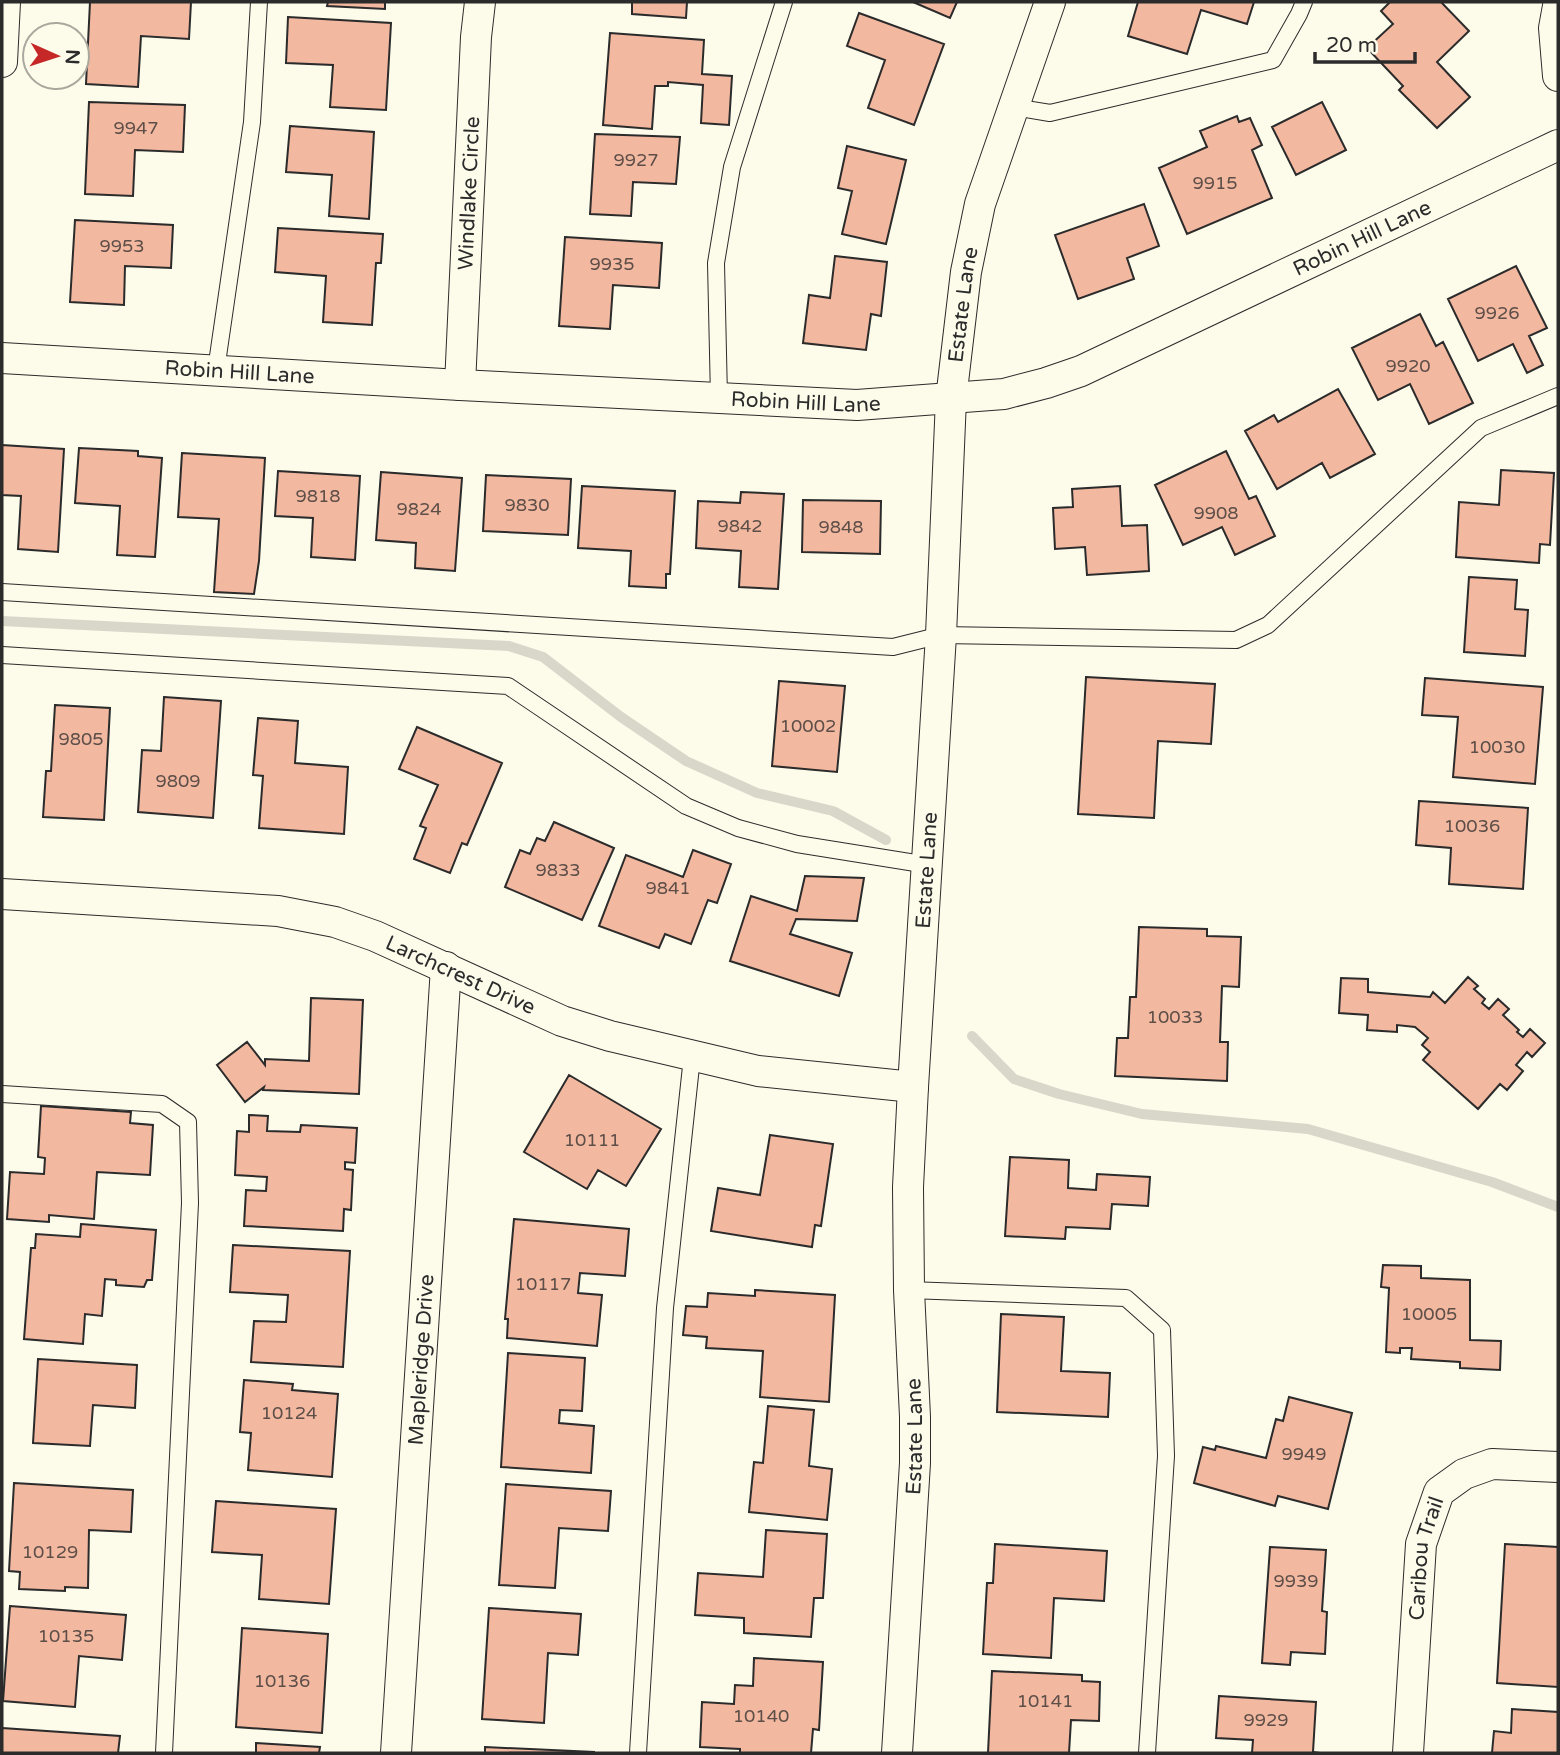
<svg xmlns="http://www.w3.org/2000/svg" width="1560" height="1755" viewBox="0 0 1560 1755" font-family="'Varela Round',sans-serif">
<rect width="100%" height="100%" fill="#fdfbea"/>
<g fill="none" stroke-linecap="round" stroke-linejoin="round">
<!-- stream -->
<path stroke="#d8d7c9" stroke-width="10" d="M2 621 509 646 543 657 621 717 686 761 757 793 833 811 886 840
M972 1036 1014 1079 1059 1094 1142 1114 1308 1129 1492 1182 1558 1207"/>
</g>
<!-- building -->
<path fill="#f2b8a0" stroke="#2b2b2b" stroke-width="2" d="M90 2H191L189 39 141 36 138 87 86 84Z
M328 2H385V9L327 6Z
M632 2H687L686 18 632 14Z
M913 2H957L950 18Z
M1138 2H1254L1247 24 1201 10 1187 54 1128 36Z
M1390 2H1441L1469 31 1437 62 1470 97 1437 128 1399 90 1403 86 1367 48 1393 24 1381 11Z
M859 13 944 44 914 125 868 108 885 60 847 46Z
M288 17 391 23 386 110 330 107 333 65 286 63Z
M610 33 704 40 702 74 732 76 729 125 701 123 703 85 668 82V86H655L652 129 603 125Z
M89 102 185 105 183 152 135 150 133 196 85 194Z
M1322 102 1346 150 1296 175 1272 127Z
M1237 116 1239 122 1250 118 1262 145 1252 150 1272 198 1187 234 1159 168 1207 147 1200 131Z
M290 126 374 132 369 219 329 216 332 175 286 172Z
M595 134 680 137 676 184 633 182 631 216 590 214Z
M847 146 906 160 886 244 842 234 852 191 838 188Z
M1144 204 1159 246 1127 258 1134 279 1078 299 1055 235Z
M75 220 173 225 171 268 125 266 124 305 70 302Z
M278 228 383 234 381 263H376L372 325 323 322 326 276 275 272Z
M565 237 662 243 659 288 613 285 610 329 559 326Z
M835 256 887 262 881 316 871 314 866 350 803 343 809 295 830 298Z
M1516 266 1547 328 1529 336 1543 365 1527 373 1513 344 1478 361 1448 299Z
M1420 314 1436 346 1443 342 1473 403 1429 424 1410 384 1378 400 1352 348Z
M1338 389 1375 454 1330 478 1322 463 1277 489 1245 431 1274 415 1278 422Z
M2 445 64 449 58 552 18 549 21 496 2 495Z
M79 448 138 451V456L162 458 155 557 117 555 120 506 75 503Z
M1226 451 1249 499 1256 496 1275 536 1235 555 1222 527 1183 545 1155 485Z
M182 453 265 458 259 561 254 594 214 592 219 519 178 517Z
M1501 470 1554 473 1550 545 1540 544 1539 563 1456 557 1459 502 1499 505Z
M278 471 360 476 355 560 311 557 313 518 275 516Z
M381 472 462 478 455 571 415 568 416 543 376 540Z
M486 475 571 479 568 535 483 531Z
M582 486 675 491 670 574H666V588L629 586 631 551 578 548Z
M1120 486 1122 526 1147 525 1149 571 1087 575 1085 547 1055 549 1053 508 1073 507 1072 489Z
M741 492 784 494 778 589 739 587 741 551 696 548 698 501 740 503Z
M803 500 881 501 880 554 802 552Z
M1469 577 1517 580 1515 609 1528 610 1525 656 1464 652Z
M1086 677 1215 684 1211 744 1158 741 1154 818 1078 814Z
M1425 678 1543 687 1535 784 1453 777 1458 717 1422 715Z
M779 681 845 686 837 772 772 766Z
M164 697 221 701 213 818 138 812 142 750 161 751Z
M55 705 110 708 104 820 43 817 46 771H51Z
M258 718 298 721 295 763 348 767 344 834 259 828 263 776 253 775Z
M417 727 502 763 467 845 462 843 450 873 414 859 426 828 420 826 438 785 399 769Z
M1419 801 1528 808 1523 889 1449 884 1451 848 1416 845Z
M554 822 614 848 582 920 505 887 520 850 530 854 537 838 545 841Z
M693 850 731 864 717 903 708 900 691 944 665 934 659 948 599 926 626 855 683 877Z
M805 876 864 878 857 921 796 919 790 934 852 953 839 996 730 961 751 896 797 911Z
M1139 927 1207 929V936L1241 937 1239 987 1222 986 1220 1042H1228L1227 1081 1115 1076 1117 1038H1128L1130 997H1136Z
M1468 977 1478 986 1474 989 1485 999 1482 1003 1489 1009 1498 999 1509 1009 1503 1015 1519 1030 1517 1032 1523 1037 1530 1029 1545 1043 1532 1057 1527 1052 1516 1065 1523 1071 1507 1090 1500 1084 1478 1109 1423 1060 1430 1052 1422 1045 1428 1038 1415 1027 1397 1025V1032L1367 1030 1368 1015 1339 1013 1341 978 1368 979V992L1430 997 1433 992 1445 1003Z
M311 998 363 1000 359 1094 263 1090 264 1087 245 1102 217 1065 247 1042 265 1065V1059L309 1061Z
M569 1075 661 1129 626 1186 598 1170 587 1189 524 1152Z
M41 1106 131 1112 130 1123 153 1125 150 1175 97 1172 94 1219 49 1215V1222L7 1219 10 1172 44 1174 45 1158 38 1157Z
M249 1115 268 1116 267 1131 300 1132 301 1125 357 1128 355 1163 345 1162V1169L353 1170 351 1210 344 1209 343 1231 244 1226 246 1190 266 1191 267 1177 235 1175 237 1131 249 1132Z
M770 1135 833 1144 821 1226 815 1225 812 1247 711 1231 718 1188 760 1195Z
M1010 1157 1069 1160 1068 1188 1096 1190 1097 1174 1150 1177 1148 1206 1112 1204 1110 1229 1066 1227 1065 1239 1005 1236Z
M514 1219 629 1229 625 1276 580 1273 578 1293 602 1295 597 1346 507 1338 508 1319H505Z
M81 1224 156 1230 152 1280H147L144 1287 116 1285V1280L105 1279 102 1316 85 1314 83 1344 24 1339 31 1248H35L36 1234 80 1237Z
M233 1245 350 1251 343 1367 251 1362 254 1321 286 1322 288 1295 230 1292Z
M1383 1265 1421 1266V1278L1470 1280V1340L1501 1341 1500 1370 1460 1368V1362L1411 1359 1412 1348H1400V1353L1386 1352 1389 1288 1381 1287Z
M755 1290 835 1295 829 1402 760 1397 763 1351 706 1348 707 1337 683 1335 686 1306 707 1307 708 1293 755 1296Z
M1001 1314 1064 1317 1061 1371 1110 1373 1108 1417 997 1412Z
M508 1353 585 1358 582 1411 560 1410 559 1423 594 1426 591 1473 501 1467Z
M38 1359 137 1365 135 1408 93 1405 90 1446 33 1443Z
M244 1380 293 1384 292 1390 338 1394 332 1477 248 1470 251 1433 240 1432Z
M1289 1397 1352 1413 1328 1509 1278 1496 1275 1506 1194 1483 1203 1447 1215 1450 1216 1446 1266 1458 1276 1419 1283 1421Z
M768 1406 814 1410 809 1466 832 1469 827 1520 749 1512 754 1462 763 1463Z
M14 1483 133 1490 131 1532 89 1530 88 1588 65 1587V1591L19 1589 20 1572 9 1571Z
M506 1484 611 1491 608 1531 559 1528 555 1588 499 1585Z
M216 1501 336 1509 329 1604 259 1599 262 1555 212 1552Z
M766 1530 827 1534 823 1598H814L811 1637 744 1633V1618L695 1615 698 1573 763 1577Z
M995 1544 1107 1551 1104 1601 1054 1598 1051 1658 983 1654 987 1583H993Z
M1505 1544 1558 1547V1687L1497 1683Z
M1270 1547 1326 1550 1322 1611 1327 1612 1325 1654 1291 1652 1290 1665 1262 1663Z
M10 1606 126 1615 122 1660 79 1656 75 1707 3 1701Z
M489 1608 581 1614 578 1655 548 1653 544 1723 482 1719Z
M242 1628 328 1634 322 1733 236 1727Z
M754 1658 823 1662 819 1730 813 1729 811 1753H740V1749L700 1747 702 1702 734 1704 735 1685 753 1686Z
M992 1671 1082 1675V1681L1100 1682 1099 1721 1071 1720 1069 1753H988Z
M1219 1696 1316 1702 1313 1752 1320 1753H1252L1253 1740 1216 1738Z
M1512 1709 1558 1712V1753H1492L1494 1731 1511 1733Z
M2 1728 120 1736 118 1753H2Z
M256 1743 320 1747 319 1753H256Z
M485 1747 595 1752 485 1753Z"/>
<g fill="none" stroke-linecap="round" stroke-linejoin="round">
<!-- service casing -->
<g stroke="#2b2b2b" stroke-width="18">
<path id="service" d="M1014 107 1050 113 1273 60 1299 14 1304 2
M216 370 252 122 259 2
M719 398 716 263 732 167 784 2
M2 592 893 647 941 635 1236 640 1268 625 1481 428 1558 396
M2 655 508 686 686 806 738 828 797 844 928 865
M2 1094 162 1104 188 1122 190 1203 164 1753
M909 1290 1126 1298 1162 1330 1166 1456 1147 1753
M638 1753 665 1308 692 1057"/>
</g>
<!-- minor casing -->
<g stroke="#2b2b2b" stroke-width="32">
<g id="minor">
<path d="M1558 6 1554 28 1558 76"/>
<path d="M2 62 5 2"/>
<path id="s1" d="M2 358 460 385 857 405 1004 394 1046 383 1081 371 1558 145"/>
<path id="s2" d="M460 385 476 37 480 2"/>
<path id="s3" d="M2 894 278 911 335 922 375 936 562 1021 610 1036 758 1071 913 1087"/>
<path id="s4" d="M396 1753 446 967"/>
<path id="s5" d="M897 1753 915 1463V1417L909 1290 908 1187 913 1087 941 635 951 399 966 272 980 204 1050 2"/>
<path id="s6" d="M1408 1753 1421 1544 1439 1492 1464 1474 1492 1464 1558 1467"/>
</g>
</g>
<!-- service -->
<use href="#service" stroke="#fdfbea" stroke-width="16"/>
<!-- minor -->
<use href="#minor" stroke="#fdfbea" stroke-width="30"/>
</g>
<g text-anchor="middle" stroke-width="5" stroke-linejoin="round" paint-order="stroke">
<!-- number labels -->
<g font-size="18" fill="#5d4e48">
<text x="136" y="134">9947</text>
<text x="636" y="166">9927</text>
<text x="1215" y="189">9915</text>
<text x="122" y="252">9953</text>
<text x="612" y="270">9935</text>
<text x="1497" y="319">9926</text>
<text x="1408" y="372">9920</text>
<text x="318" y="502">9818</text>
<text x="527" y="511">9830</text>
<text x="419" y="515">9824</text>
<text x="1216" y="519">9908</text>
<text x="740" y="532">9842</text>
<text x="841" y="533">9848</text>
<text x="808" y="732">10002</text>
<text x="81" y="745">9805</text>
<text x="1497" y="753">10030</text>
<text x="178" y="787">9809</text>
<text x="1472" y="832">10036</text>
<text x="558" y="876">9833</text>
<text x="668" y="894">9841</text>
<text x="1175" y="1023">10033</text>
<text x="592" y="1146">10111</text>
<text x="543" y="1290">10117</text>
<text x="1429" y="1320">10005</text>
<text x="289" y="1419">10124</text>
<text x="1304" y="1460">9949</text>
<text x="50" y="1558">10129</text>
<text x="1296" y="1587">9939</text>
<text x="66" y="1642">10135</text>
<text x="282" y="1687">10136</text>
<text x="1045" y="1707">10141</text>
<text x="761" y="1722">10140</text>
<text x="1266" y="1726">9929</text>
</g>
<!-- street labels -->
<g font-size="21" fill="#2b2b2b" stroke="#fdfbea">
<text dy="7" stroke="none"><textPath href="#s2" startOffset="192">Windlake Circle</textPath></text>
<text dy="7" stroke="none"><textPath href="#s1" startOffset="1395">Robin Hill Lane</textPath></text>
<text dy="7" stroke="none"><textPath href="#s5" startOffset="1451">Estate Lane</textPath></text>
<text dy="7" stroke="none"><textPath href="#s1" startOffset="238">Robin Hill Lane</textPath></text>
<text dy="7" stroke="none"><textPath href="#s1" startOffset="805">Robin Hill Lane</textPath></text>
<text dy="7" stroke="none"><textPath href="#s5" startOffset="884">Estate Lane</textPath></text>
<text dy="7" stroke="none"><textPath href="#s3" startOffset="471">Larchcrest Drive</textPath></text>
<text dy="7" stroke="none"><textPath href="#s4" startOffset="394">Mapleridge Drive</textPath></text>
<text dy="7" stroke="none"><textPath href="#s5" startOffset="317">Estate Lane</textPath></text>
<text dy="7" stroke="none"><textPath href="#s6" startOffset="196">Caribou Trail</textPath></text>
</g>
</g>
<!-- border -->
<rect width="1560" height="1755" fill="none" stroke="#2b2b2b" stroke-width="7"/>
<!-- north arrow -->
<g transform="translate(56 56) rotate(93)"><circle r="33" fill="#fdfbea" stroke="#a9a89e" stroke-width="2"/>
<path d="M0-5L12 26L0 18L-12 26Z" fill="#c62828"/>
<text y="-10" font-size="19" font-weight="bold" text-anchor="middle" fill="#2b2b2b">N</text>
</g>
<!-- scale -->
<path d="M1315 52v10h100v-10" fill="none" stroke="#2b2b2b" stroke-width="3.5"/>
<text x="1326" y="52" font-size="21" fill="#2b2b2b" stroke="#fdfbea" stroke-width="5" paint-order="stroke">20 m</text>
</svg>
